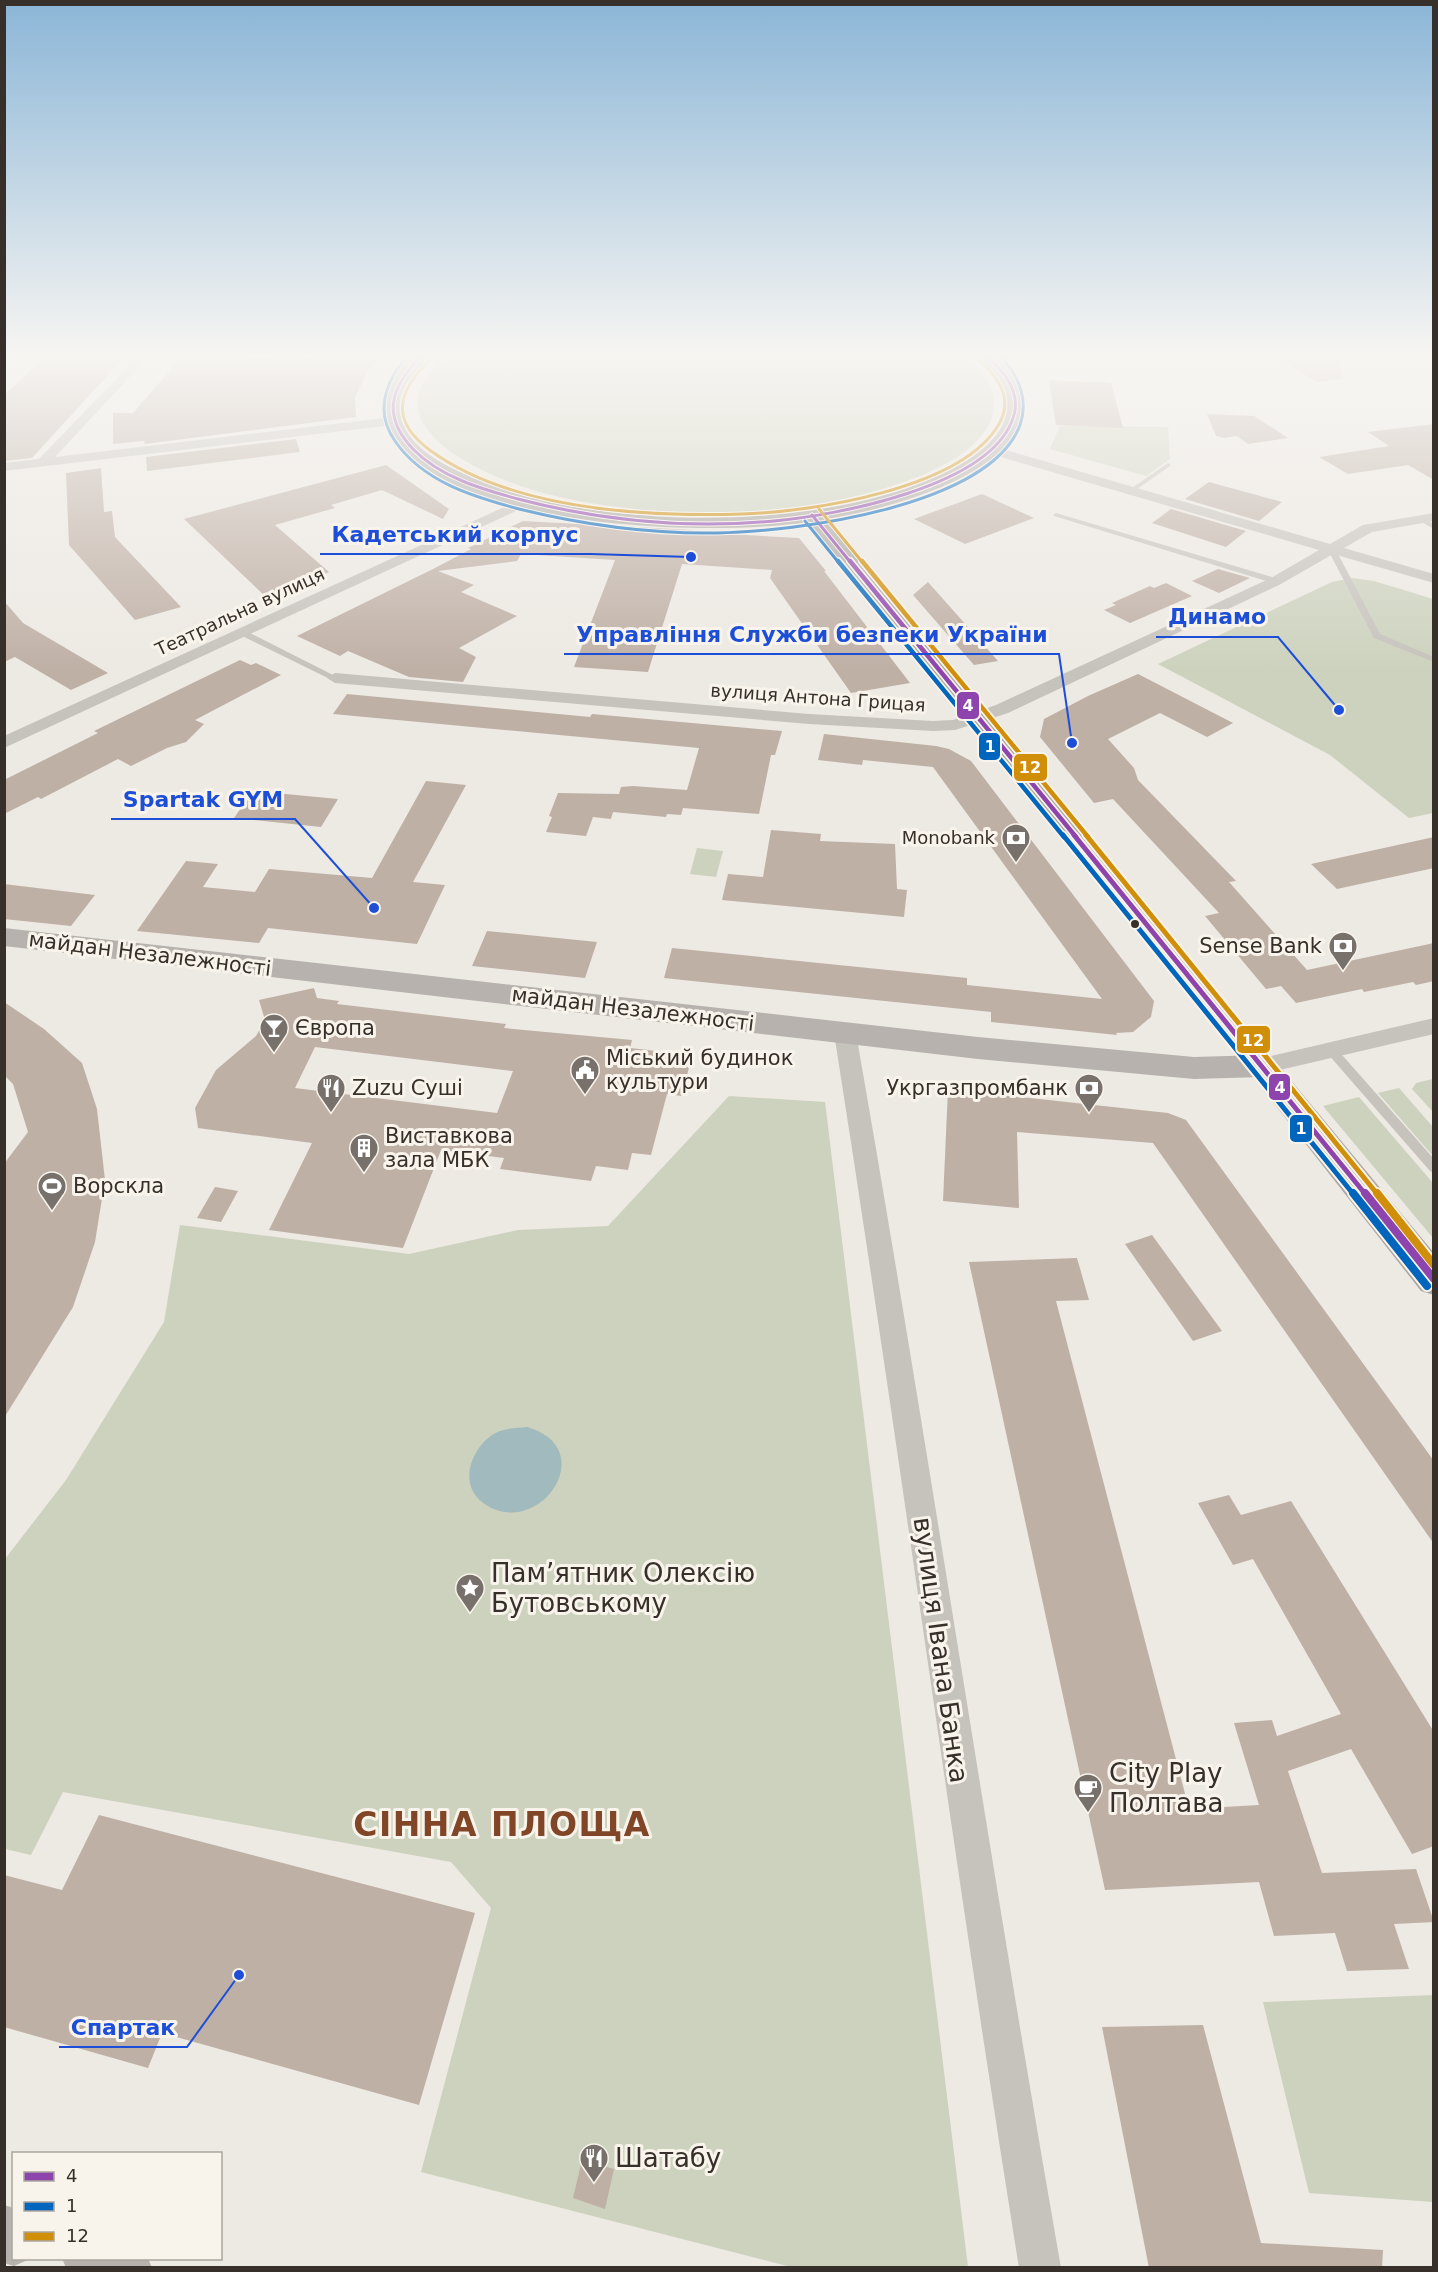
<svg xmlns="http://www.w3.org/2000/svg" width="1438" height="2272" viewBox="0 0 1438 2272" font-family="'DejaVu Sans',sans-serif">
<rect width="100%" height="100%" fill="#ede9e3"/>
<!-- green -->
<path fill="#cdd2be" d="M455 352H959C983 368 1004 395 989 424 975 451 944 466 917 477 808 520 660 522 547 494 486 478 353 421 455 352Z
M1060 426 1168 427 1170 459 1146 476 1050 449Z
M1352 578 1374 581 1433 599V813L1409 818 1330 755 1158 664 1332 582Z
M697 848 723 851 716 877 690 874Z
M1433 1079H1434L1433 1112 1412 1089 1416 1083Z
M1399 1088 1433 1127V1156L1378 1093Z
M729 1096 825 1102 968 2267H791L421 2172 491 1908 451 1862 63 1792 31 1855 5 1849V1559L66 1480 164 1322 180 1225 409 1254 518 1230 608 1226Z
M1359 1097 1433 1183V1238L1323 1106Z
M1433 1995V2202L1309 2193 1263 2002Z"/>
<!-- water -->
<path fill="#a0babd" d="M527 1427C604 1449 536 1544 482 1502 456 1482 474 1441 500 1431 509 1428 518 1428 527 1427Z"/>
<!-- building -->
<path fill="#bfb0a6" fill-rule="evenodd" d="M95 352H129L32 458 4 461V395L42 360H87Z
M324 352H390L369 369 355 397 356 417 145 444 144 441 113 444V413H133L179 360 221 361 229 355 297 362 301 359H315Z
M1267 352H1339L1341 379 1317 382Z
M1049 380 1111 383 1123 428 1056 425Z
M1207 414 1254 416 1288 438 1248 444 1237 436 1224 438 1216 436Z
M1434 424V480L1408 465 1348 474 1319 457 1389 446 1368 432Z
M296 439 300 452 147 471 146 457Z
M386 465 449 509 443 519 382 490 331 505 335 508 275 525 329 572 268 599 184 519Z
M101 468 104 512 112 511 115 537 181 607 135 620 69 545 66 473Z
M1209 482 1282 502 1259 521 1185 499Z
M982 494 1034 518 965 544 914 519Z
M1171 509 1246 531 1226 547 1152 523Z
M523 521 693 530 692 532 799 538 826 571H824L910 683 851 693 770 578 772 570 682 564 648 672 574 667 615 560 521 554 517 561 438 571 474 585 461 592 517 616 459 648 476 657 463 682 409 677 348 651 340 656 297 636 433 569 471 549 468 548Z
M1218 569 1250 578 1219 593 1192 581Z
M928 582 998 661 974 665 913 595Z
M1166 583 1192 596 1130 623 1104 610 1116 605 1112 603 1150 586 1154 588Z
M4 601 23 623 108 673 71 690 15 657 4 662Z
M240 660 251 665 256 663 281 675 195 720 204 724 186 742 167 748 131 766 118 759 41 799 38 797 4 814V780L98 733 94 731Z
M1138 674 1233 723 1207 737 1160 713 1108 739 1134 768 1138 780 1236 881 1229 882 1307 970 1434 943V981L1416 985 1413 982 1364 992 1362 989 1296 1003 1281 986 1266 989 1205 916 1219 913 1113 799 1094 803 1040 737 1044 719 1088 696Z
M347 694 590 717 592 714 782 731 775 755H771L759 814 683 808 681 815 667 814 666 817 613 812 611 819 593 817 586 836 546 832 552 817 549 816 558 793 619 794 621 787 633 786 687 790 699 748 333 714Z
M824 734 936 746 949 749 971 761 1154 1001 1151 1017 1133 1032 1116 1033 1117 1035 991 1022V1012L664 978 672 948 967 978V985L1102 999 933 767 863 760 862 765 818 760Z
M426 781 466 785 413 882 445 885 417 944 268 928 259 943 137 931 186 861 218 864 203 887 255 892 269 869 372 878Z
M253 791 338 799 321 827 234 818Z
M771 830 821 834 820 841 895 844 897 889 907 890 904 917 722 900 728 874 763 877Z
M1434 837V868L1337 889 1311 864Z
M4 884 95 895 71 926 4 919Z
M487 931 597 942 585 978 472 966Z
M314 988 317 998 339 1001 337 1004 506 1024 504 1028 632 1040 630 1048 692 1055 682 1096 667 1094 651 1155 632 1153 628 1170 596 1166 591 1181 500 1169 504 1158 441 1150 403 1248 269 1230 312 1143 198 1128 195 1108 216 1070 256 1036 265 1020 259 1000ZM315 1047 513 1071 497 1113 295 1088Z
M4 1002 44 1029 82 1063 97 1109 105 1180 95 1242 73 1307 4 1418V1164L28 1132 13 1084 4 1075Z
M948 1089 1168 1113 1186 1120 1434 1461V1544L1153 1143 1017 1132 1019 1208 943 1201Z
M215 1187 238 1191 221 1222 197 1218Z
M1152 1235 1222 1331 1193 1341 1125 1244Z
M1077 1258 1089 1300 1056 1301 1189 1809 1259 1805 1234 1723 1272 1720 1277 1736 1341 1714 1253 1559 1233 1565 1198 1503 1229 1495 1241 1515 1291 1501 1434 1732V1846L1412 1854 1351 1749 1288 1771 1322 1873 1416 1869 1434 1922 1394 1924 1409 1969 1347 1971 1335 1933 1274 1936 1259 1882 1105 1890 969 1262Z
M99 1815 475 1913 419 2105 162 2033 148 2068 4 2027V1875L62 1890Z
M1203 2025 1261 2243 1383 2250 1382 2268H1149L1102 2027Z
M582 2160 614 2169 605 2209 573 2198Z"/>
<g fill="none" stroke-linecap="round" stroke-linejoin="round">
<!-- lane -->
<path fill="#c6c2bc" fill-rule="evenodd" d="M1168 463 1171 465 1170 466 1133 492H1129V490Z
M1056 513 1279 579 1280 581 1273 583 1054 516 1053 515Z
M1418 518H1422L1434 524V529L1418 520Z
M1329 548 1336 550 1380 634 1434 657V662L1374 638 1328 550Z
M240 631H246L339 678 332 680 240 635Z
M1331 1046 1335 1047 1434 1159V1173L1430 1171 1327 1053 1325 1050 1327 1047Z"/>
<!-- street -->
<path fill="#c6c2bc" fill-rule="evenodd" d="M142 352H153L55 457 393 417 399 421 393 425 4 471V463L39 459Z
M999 352H1032L1027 355 988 360 982 357 984 355Z
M992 446 1330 544 1363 525 1434 513V521L1372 532 1344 548 1434 574V583L1333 554 1281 584 1008 713 955 730 933 731 809 724 335 683 327 678 335 673 809 714 933 721 953 720 996 705 1271 578 1319 550 987 453 986 450Z
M524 498 531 502 529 505 4 748V736Z
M1434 1018V1034L1262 1074 1254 1072 1251 1066 1254 1060 1262 1058Z
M845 1025 853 1027 856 1033C928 1444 989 1857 1061 2268H1019C953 1857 899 1444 834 1033L837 1027Z"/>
<!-- secondary -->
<path fill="#b7b2ad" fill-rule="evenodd" d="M4 928 978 1037 1194 1057 1262 1055 1273 1058 1278 1066 1273 1074 1262 1077 1194 1079 978 1059 4 946Z
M4 2205 14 2208V2258H32L14 2266 4 2263Z
M62 2258H148L152 2268H66Z"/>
<!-- primary -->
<path fill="#aba6a1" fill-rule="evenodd" d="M416 352H433C418 372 396 386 400 414 405 443 436 461 460 472 586 534 841 535 963 463 987 448 1013 426 1006 395 1002 374 986 367 974 352H992C1008 365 1024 384 1024 405 1023 476 880 511 826 519L1434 1253V1295L1421 1291 1222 1037 808 522C708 537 446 530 390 432 373 401 393 373 416 352Z"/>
<!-- bus-1-far3 casing -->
<g stroke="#f9f4eb" stroke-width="5">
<path id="bus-1-far3" d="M425 352C394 383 378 412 413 449 440 477 481 489 518 499 602 521 688 529 774 521 838 515 986 487 1012 421 1024 393 1003 369 982 352
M812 515 851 563"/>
</g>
<!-- bus-1-far2 casing -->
<g stroke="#f9f4eb" stroke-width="8">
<path id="bus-1-far2" d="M850 561 1076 837"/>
</g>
<!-- bus-1-far1 casing -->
<g stroke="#f9f4eb" stroke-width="9">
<path id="bus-1-far1" d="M1074 835 1366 1195"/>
</g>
<!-- bus-1 casing -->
<g stroke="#f9f4eb" stroke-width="12">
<path id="bus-1" d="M1365 1193 1434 1279"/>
</g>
<!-- bus-2-far3 casing -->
<g stroke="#f9f4eb" stroke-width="5">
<path id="bus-2-far3" d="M411 352C387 377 373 410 395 441 423 482 474 497 519 509 584 525 650 534 717 533 793 532 990 507 1020 425 1030 397 1016 372 997 352
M805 521 839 563"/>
</g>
<!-- bus-2-far2 casing -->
<g stroke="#f9f4eb" stroke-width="8">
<path id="bus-2-far2" d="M838 561 1064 837"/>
</g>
<!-- bus-2-far1 casing -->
<g stroke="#f9f4eb" stroke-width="9">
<path id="bus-2-far1" d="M1063 835 1354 1195"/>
</g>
<!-- bus-2 casing -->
<g stroke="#f9f4eb" stroke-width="12">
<path id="bus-2" d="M1353 1193 1427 1286"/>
</g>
<!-- bus-3-far3 casing -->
<g stroke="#f9f4eb" stroke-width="5">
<path id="bus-3-far3" d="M431 359C397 391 389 421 431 451 513 510 643 517 742 514 811 512 962 489 999 424 1014 398 998 376 977 359
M819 509 863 563"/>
</g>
<!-- bus-3-far2 casing -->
<g stroke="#f9f4eb" stroke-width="8">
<path id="bus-3-far2" d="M862 561 1088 837"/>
</g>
<!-- bus-3-far1 casing -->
<g stroke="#f9f4eb" stroke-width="9">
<path id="bus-3-far1" d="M1086 835 1378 1195"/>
</g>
<!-- bus-3 casing -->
<g stroke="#f9f4eb" stroke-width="12">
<path id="bus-3" d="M1377 1193 1434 1265"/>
</g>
<!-- bus-1-far3 -->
<use href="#bus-1-far3" stroke="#8e44ad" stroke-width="3"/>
<!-- bus-1-far2 -->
<use href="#bus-1-far2" stroke="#8e44ad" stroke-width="4.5"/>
<!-- bus-1-far1 -->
<use href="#bus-1-far1" stroke="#8e44ad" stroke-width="5"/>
<!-- bus-1 -->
<use href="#bus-1" stroke="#8e44ad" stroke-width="8"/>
<!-- bus-2-far3 -->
<use href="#bus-2-far3" stroke="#0065bd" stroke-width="3"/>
<!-- bus-2-far2 -->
<use href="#bus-2-far2" stroke="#0065bd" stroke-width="4.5"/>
<!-- bus-2-far1 -->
<use href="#bus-2-far1" stroke="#0065bd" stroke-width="5"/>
<!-- bus-2 -->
<use href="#bus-2" stroke="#0065bd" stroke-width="8"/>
<!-- bus-3-far3 -->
<use href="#bus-3-far3" stroke="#d18e08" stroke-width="3"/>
<!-- bus-3-far2 -->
<use href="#bus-3-far2" stroke="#d18e08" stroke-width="4.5"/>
<!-- bus-3-far1 -->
<use href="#bus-3-far1" stroke="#d18e08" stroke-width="5"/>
<!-- bus-3 -->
<use href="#bus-3" stroke="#d18e08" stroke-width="8"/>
</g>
<!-- sky -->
<linearGradient id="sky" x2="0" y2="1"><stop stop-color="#8bb6d7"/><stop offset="0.53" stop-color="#f7f5f2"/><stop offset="1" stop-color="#f7f5f2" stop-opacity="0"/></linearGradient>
<rect width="1438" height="670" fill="url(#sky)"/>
<!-- icons -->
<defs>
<g id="bank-pin" transform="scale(1.5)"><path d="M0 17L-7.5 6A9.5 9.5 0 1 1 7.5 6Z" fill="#77706b" stroke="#f9f4eb"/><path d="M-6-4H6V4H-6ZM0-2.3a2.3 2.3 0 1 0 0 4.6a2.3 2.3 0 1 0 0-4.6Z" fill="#fff"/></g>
<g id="bar-pin" transform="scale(1.5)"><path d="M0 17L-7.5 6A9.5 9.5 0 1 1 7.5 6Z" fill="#77706b" stroke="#f9f4eb"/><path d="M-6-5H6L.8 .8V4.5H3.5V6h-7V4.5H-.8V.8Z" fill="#fff"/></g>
<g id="civic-pin" transform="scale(1.5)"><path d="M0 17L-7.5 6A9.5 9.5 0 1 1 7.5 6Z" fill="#77706b" stroke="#f9f4eb"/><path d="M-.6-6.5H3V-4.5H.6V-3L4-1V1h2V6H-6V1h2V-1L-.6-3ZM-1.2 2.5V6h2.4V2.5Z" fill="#fff"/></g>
<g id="restaurant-pin" transform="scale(1.5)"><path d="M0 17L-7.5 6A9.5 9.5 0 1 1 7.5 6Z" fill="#77706b" stroke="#f9f4eb"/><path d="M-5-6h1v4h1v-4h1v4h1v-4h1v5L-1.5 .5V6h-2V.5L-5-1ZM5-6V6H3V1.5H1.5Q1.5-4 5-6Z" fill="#fff"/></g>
<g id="building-pin" transform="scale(1.5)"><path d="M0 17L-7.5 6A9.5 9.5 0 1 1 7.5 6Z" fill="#77706b" stroke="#f9f4eb"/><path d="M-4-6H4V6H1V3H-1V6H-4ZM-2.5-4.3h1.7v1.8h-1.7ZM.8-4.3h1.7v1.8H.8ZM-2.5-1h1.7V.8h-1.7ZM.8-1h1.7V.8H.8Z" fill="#fff"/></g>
<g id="stadium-pin" transform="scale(1.5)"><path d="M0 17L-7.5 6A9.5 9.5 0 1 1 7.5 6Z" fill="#77706b" stroke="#f9f4eb"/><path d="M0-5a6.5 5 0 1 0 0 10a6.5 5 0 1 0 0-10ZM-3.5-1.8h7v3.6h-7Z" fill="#fff"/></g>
<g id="sight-pin" transform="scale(1.5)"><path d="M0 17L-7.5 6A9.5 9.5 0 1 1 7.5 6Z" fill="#77706b" stroke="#f9f4eb"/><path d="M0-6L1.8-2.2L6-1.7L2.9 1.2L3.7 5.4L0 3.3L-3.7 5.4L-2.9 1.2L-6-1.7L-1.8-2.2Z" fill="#fff"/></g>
<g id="cafe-pin" transform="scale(1.5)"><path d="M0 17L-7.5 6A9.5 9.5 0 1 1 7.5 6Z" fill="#77706b" stroke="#f9f4eb"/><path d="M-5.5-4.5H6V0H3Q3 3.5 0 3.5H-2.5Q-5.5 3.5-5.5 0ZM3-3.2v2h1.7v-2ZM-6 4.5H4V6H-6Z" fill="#fff"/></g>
</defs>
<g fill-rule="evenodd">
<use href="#bank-pin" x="1016" y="838"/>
<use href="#bank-pin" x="1343" y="946"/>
<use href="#bar-pin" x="274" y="1028"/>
<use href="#civic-pin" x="585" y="1070"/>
<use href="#restaurant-pin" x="331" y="1088"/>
<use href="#bank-pin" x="1089" y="1088"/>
<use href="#building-pin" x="364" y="1148"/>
<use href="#stadium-pin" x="52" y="1186"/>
<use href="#sight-pin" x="470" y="1588"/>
<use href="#cafe-pin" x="1088" y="1788"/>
<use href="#restaurant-pin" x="594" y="2158"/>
</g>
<!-- markers -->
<circle fill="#372f2a" stroke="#f9f4eb" stroke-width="2" cx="1135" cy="924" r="5"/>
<g text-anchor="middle" stroke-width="6" stroke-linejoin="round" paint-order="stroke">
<!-- far-street labels -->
<g font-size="18" fill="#372f2a" stroke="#f9f4eb">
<text transform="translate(240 612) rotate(-25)" y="6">Театральна вулиця</text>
<text transform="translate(818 698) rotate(4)" y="6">вулиця Антона Грицая</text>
</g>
<!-- far-poi labels -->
<g font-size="18" fill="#372f2a" stroke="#f9f4eb" text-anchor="end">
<text x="995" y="844">Monobank</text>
</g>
<!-- poi labels -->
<g font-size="21" fill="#372f2a" stroke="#f9f4eb" text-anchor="start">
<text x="1322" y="953" text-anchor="end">Sense Bank</text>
<text x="295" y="1035">Європа</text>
<text x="606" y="1065">Міський будинок<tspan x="606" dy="24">культури</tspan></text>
<text x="352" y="1095">Zuzu Суші</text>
<text x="1068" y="1095" text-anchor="end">Укргазпромбанк</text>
<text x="385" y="1143">Виставкова<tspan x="385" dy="24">зала МБК</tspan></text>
<text x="73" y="1193">Ворскла</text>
</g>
<!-- street labels -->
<g font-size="21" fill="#372f2a" stroke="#f9f4eb">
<text transform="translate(150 954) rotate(7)" y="7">майдан Незалежності</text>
<text transform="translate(633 1009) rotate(7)" y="7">майдан Незалежності</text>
</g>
<!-- near-poi labels -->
<g font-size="26" fill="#372f2a" stroke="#f9f4eb" text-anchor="start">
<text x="491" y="1582">Пам’ятник Олексію<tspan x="491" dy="30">Бутовському</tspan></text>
<text x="1109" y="1782">City Play<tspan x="1109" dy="30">Полтава</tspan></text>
<text x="615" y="2167">Шатабу</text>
</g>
<!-- near-street labels -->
<g font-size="26" fill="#372f2a" stroke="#f9f4eb">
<text transform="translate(941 1650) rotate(82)" y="9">вулиця Івана Банка</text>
</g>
<!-- near-district labels -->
<g font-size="33" font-weight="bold" letter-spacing="1.5" fill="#814628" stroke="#f9f4eb">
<text x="502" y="1836">СІННА ПЛОЩА</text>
</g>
</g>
<!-- callouts -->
<path fill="none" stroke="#1d4ed8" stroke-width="2" d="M691 557L591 554H320M1339 710L1278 637H1156M1072 743L1059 654H564M374 908L295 819H111M239 1975L187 2047H59"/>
<g fill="#1d4ed8" stroke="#f9f4eb" stroke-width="2">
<circle cx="691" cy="557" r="6"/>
<circle cx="1339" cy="710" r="6"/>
<circle cx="1072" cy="743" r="6"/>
<circle cx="374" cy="908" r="6"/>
<circle cx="239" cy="1975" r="6"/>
</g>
<g font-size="22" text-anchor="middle" font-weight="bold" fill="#1d4ed8" stroke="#f9f4eb" stroke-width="6" stroke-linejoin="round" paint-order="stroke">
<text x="455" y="542">Кадетський корпус</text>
<text x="1217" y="624">Динамо</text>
<text x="812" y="642">Управління Служби безпеки України</text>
<text x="203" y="807">Spartak GYM</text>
<text x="123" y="2035">Спартак</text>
</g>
<g stroke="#f9f4eb" stroke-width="2">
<rect x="956" y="691" width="24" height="29" rx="6" fill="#8e44ad"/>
<rect x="978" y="732" width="23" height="29" rx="6" fill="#0065bd"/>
<rect x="1013" y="753" width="35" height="29" rx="6" fill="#d18e08"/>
<rect x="1236" y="1025" width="35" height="29" rx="6" fill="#d18e08"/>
<rect x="1268" y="1073" width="23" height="28" rx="6" fill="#8e44ad"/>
<rect x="1289" y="1114" width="24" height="29" rx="6" fill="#0065bd"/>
</g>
<g font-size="16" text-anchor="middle" font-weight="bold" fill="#fff">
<text x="968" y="711">4</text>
<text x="990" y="752">1</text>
<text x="1030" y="773">12</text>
<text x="1253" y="1046">12</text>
<text x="1280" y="1093">4</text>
<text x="1301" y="1134">1</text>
</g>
<!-- border -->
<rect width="1438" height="2272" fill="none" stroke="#372f2a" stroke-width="12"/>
<!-- legend -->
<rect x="12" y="2152" width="210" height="108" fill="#f9f4eb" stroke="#aba59e" stroke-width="1.5"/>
<rect x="24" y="2172" width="30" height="9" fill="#8e44ad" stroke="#aba59e" stroke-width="1.5"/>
<text x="66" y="2182" font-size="18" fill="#372f2a">4</text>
<rect x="24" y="2202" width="30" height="9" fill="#0065bd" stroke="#aba59e" stroke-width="1.5"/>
<text x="66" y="2212" font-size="18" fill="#372f2a">1</text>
<rect x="24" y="2232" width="30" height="9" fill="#d18e08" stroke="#aba59e" stroke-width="1.5"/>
<text x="66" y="2242" font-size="18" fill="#372f2a">12</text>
</svg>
